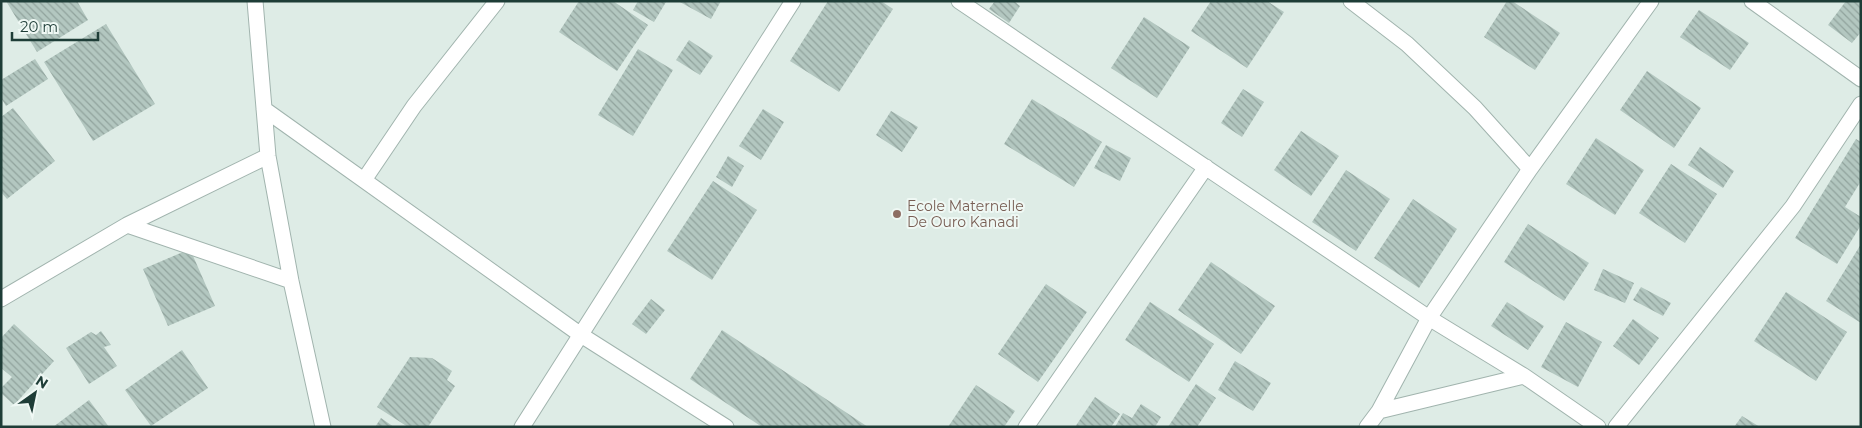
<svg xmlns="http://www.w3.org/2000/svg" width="1862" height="428" viewBox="0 0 1862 428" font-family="Montserrat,sans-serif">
<defs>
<pattern id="building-back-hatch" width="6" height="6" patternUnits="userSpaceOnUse" patternTransform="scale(1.25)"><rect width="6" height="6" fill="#b3c7c0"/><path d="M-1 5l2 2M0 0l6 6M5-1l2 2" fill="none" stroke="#91a39d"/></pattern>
</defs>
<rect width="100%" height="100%" fill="#deece6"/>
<!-- building -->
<path fill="url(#building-back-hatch)" d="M6 1H77L88 20 37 52Z
M579 1H613L648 25 617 71 559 32Z
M638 1H665L666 2 654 22 633 10Z
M678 1H721L711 19Z
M828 1H881L893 9 839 92 790 61Z
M995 1H1014L1020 6 1009 23 989 9Z
M1211 1H1267L1284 12 1247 68 1191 31Z
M1507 1H1512L1560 33 1535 70 1484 37Z
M1846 1H1861V32L1852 43 1828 25Z
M1699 10 1749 43 1730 70 1680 37Z
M1144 17 1190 47 1157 98 1111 68Z
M106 24 155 104 93 141 44 62Z
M689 40 713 56 700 75 676 60Z
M638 49 673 70 633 136 598 115Z
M35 59 48 79 6 106 1 98V80Z
M1647 71 1701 108 1674 148 1620 110Z
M1243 89 1264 102 1242 137 1221 123Z
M1032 99 1102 142 1074 187 1004 144Z
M13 108 55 161 7 199 1 192V117Z
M763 109 784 122 761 160 739 146Z
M891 111 918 127 902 152 876 135Z
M1301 131 1339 156 1311 196 1274 170Z
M1596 138 1644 170 1615 215 1566 184Z
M1856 139 1861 142V181L1845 207 1861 217V225L1837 264 1795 238Z
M1106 145 1131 158 1120 181 1094 168Z
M1700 147 1734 171 1723 188 1688 165Z
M728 156 744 166 732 187 716 177Z
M1671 164 1717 194 1685 243 1639 213Z
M1346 170 1390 199 1356 251 1312 222Z
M713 181 757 210 712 280 667 251Z
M1413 199 1457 229 1419 288 1374 258Z
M1528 224 1589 263 1564 301 1504 262Z
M1861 244V323L1826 301Z
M190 249 215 306 168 326 143 269Z
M1211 262 1275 306 1241 354 1178 310Z
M1603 269 1634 283 1625 303 1594 290Z
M1046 284 1087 312 1038 382 998 354Z
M1641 287 1671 303 1663 316 1633 300Z
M1786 292 1847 332 1816 381 1754 341Z
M651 299 665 310 646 334 632 324Z
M1150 302 1214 344 1189 382 1125 340Z
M1507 302 1544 326 1528 350 1491 326Z
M1633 319 1659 338 1639 365 1613 346Z
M1566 322 1602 342 1578 387 1541 367Z
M14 324 54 361 14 405 1 393V388L12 377 1 368V338Z
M722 330 868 427H762L690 379Z
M101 331 111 345 104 347 117 366 89 384 66 348 91 332 96 335Z
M182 350 208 388 151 426 125 390Z
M410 357 432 358 452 371 447 380 455 386 428 427H408L377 407Z
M1235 361 1271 383 1253 411 1218 390Z
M1196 384 1216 398 1197 427H1168Z
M976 385 1015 411 1004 427H948Z
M1095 397 1120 414 1111 427H1075Z
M89 400 109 427H53Z
M1141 404 1161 417 1155 427H1115L1123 413 1132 418Z
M1742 416 1760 427H1734Z
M381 418 394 427H375Z"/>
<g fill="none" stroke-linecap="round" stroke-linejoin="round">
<!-- street casing -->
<g stroke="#a1b4ae" stroke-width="17">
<path id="street" d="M255 1 268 156 291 281 323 427
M959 1 1429 318 1524 376 1598 427
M1351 1 1407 44 1475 108 1530 169
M1752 1 1861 79
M264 109 581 335 726 427
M364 180 414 106 497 1
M127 225 291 281
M1 299 127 225 268 156
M1379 411 1524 376
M522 427 793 1
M1026 427 1206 167
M1367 427 1379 411 1429 318 1530 169 1651 1
M1616 427 1793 206 1861 104"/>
</g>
<!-- street -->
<use href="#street" stroke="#fff" stroke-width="15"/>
</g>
<!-- markers -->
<circle fill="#8d6e63" stroke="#eff8f4" stroke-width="2" cx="897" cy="214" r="5"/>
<g text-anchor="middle" stroke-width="4" stroke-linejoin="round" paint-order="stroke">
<!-- education labels -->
<g font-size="14" fill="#785e54" stroke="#eff8f4" text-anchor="start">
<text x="907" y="211">Ecole Maternelle<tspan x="907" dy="16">De Ouro Kanadi</tspan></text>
</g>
</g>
<!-- border -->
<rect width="1862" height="428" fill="none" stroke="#1e3d37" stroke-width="5"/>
<!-- north arrow -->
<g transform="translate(35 393) rotate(33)" stroke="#eff8f4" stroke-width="4" paint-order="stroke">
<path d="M0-4L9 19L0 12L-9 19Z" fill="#1e3d37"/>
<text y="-8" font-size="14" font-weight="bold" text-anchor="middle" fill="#1e3d37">N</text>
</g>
<!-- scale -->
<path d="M12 32v8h86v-8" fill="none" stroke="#1e3d37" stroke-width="2.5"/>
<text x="20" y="32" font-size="15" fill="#1e3d37" stroke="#eff8f4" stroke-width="4" paint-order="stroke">20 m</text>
</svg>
